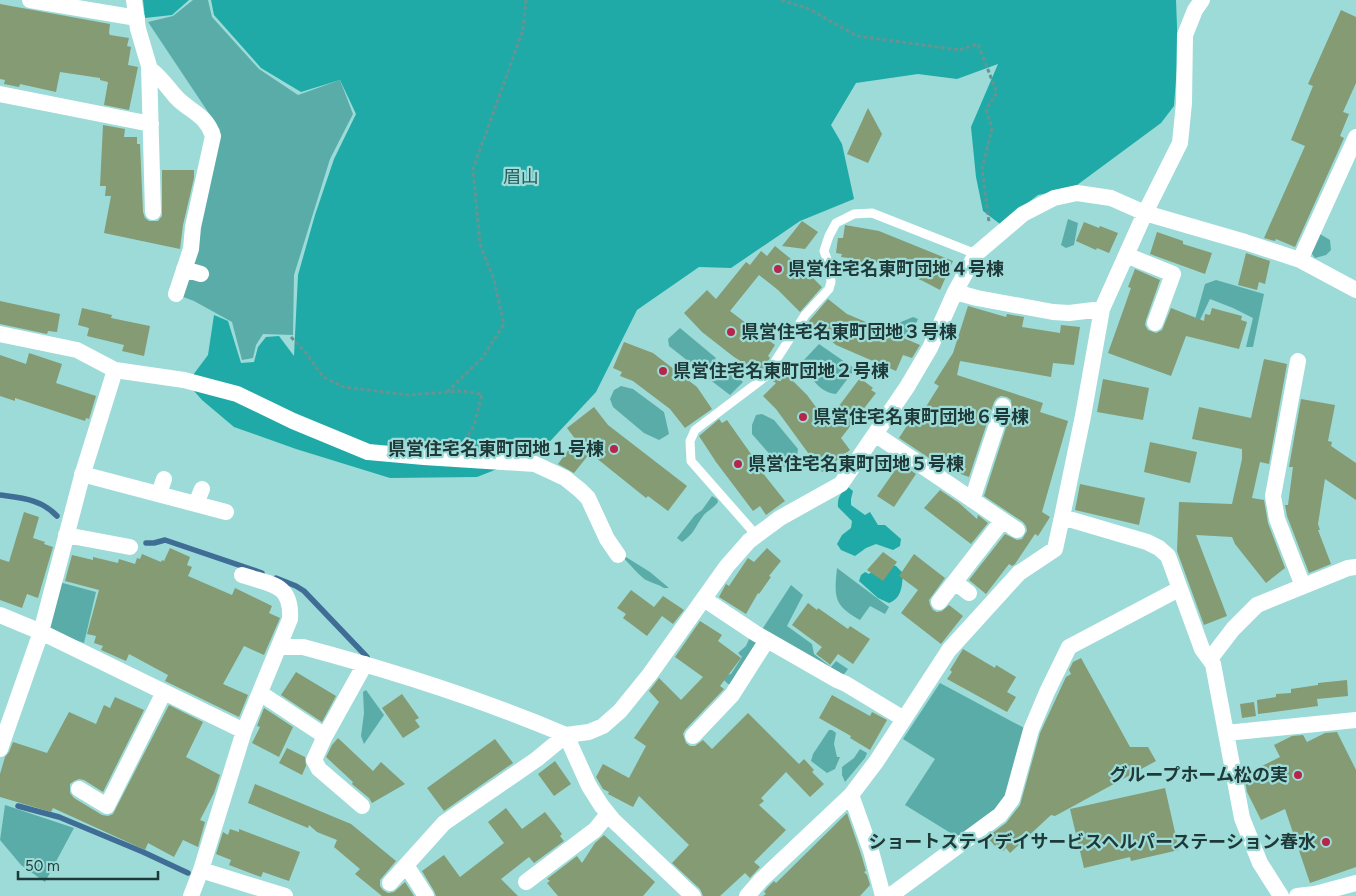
<svg xmlns="http://www.w3.org/2000/svg" width="1356" height="896" viewBox="0 0 1356 896" font-family="Figtree,'Noto Sans JP',sans-serif">
<rect width="100%" height="100%" fill="#9cdbd8"/>
<!-- green -->
<path fill="#5aaca9" d="M193 0H208L212 17 259 69 298 95 340 80 353 114 330 159 294 275 293 335 263 334 256 345 253 358 242 360 232 322 194 301 178 295 220 130 148 22 173 16Z
M1068 219 1078 223 1074 245 1066 248 1061 245Z
M1320 234 1330 240 1331 250 1326 255 1315 258 1310 251Z
M1216 280 1264 294 1253 347H1246L1253 318 1233 308 1210 299 1198 324 1194 323 1205 284Z
M913 317 918 319 909 338 893 330 896 324Z
M680 328 716 358 703 373 669 346 668 339Z
M819 344 855 369 836 394C818 392 810 376 802 362Z
M721 362 743 382 730 395 709 379Z
M621 386 633 389 664 412 669 434 659 440 644 433 613 407 610 399 614 390Z
M762 414 774 420 798 449 796 463 786 468 779 465 752 434V425L756 415Z
M712 496 717 499 718 502C714 508 707 511 703 516 695 527 694 534 682 542L677 538 695 515 702 510Z
M621 554 650 572 669 588H664C658 584 652 583 646 580 642 578 623 558 621 554Z
M837 568 889 607 885 614 870 606 860 620C834 605 834 598 837 568Z
M59 582 96 592 84 643 54 633 51 630 48 624Z
M791 585 803 595 787 626 812 644 814 654 831 667 836 661 848 669 842 677 763 630V628Z
M750 637 758 640 734 685 728 684 724 680 727 675 731 674 742 657 738 653 746 646Z
M940 683 1028 730 1011 794 962 840 905 805 935 759 903 739Z
M366 690 384 715 364 744 361 736 364 713 363 692Z
M829 730H832L836 733 834 744 837 757H840L835 769 827 773 811 761 813 754Z
M860 749 867 753 865 758 845 782 842 775V767L854 758Z
M5 805 74 828 45 882 21 865 0 840Z"/>
<!-- forest -->
<path fill="#1faaa7" d="M143 0H189L172 15 145 18Z
M211 0H1176L1178 53 1174 106 1161 123 1073 188 1038 195 1000 224 983 211 976 177 971 127 998 64 957 79 918 74 856 83 831 125 842 144 854 199 800 221 731 268 699 267 637 310 596 392 540 452 477 477 390 478 296 449 234 427 202 400 187 383 208 355 214 315 228 321 241 363 254 362 258 347 266 337 279 336 294 356 298 275 315 215 334 159 356 114 340 80 301 92 261 68 214 15Z
M848 487 853 491 851 499V505L865 515 870 512 878 525H885L901 539 900 546 893 550 876 544 866 548 855 556 841 550 837 544 842 535 851 528 852 521 838 507C837 498 841 492 848 487Z
M884 564 896 566 903 573C902 586 902 598 889 603L878 598 859 581 861 575 865 572 869 574 879 566Z"/>
<g fill="none" stroke-linecap="round" stroke-linejoin="round">
<!-- stream -->
<path stroke="#3f6d96" stroke-width="5.5" d="M0 495C22 498 41 499 57 516
M146 543H154L165 540 262 573
M276 578 296 586 304 591 367 657
M18 806 59 817 143 852 188 873"/>
</g>
<!-- building -->
<path fill="#849b73" d="M0 4 110 24 109 33 110 35 129 38 127 46 131 47 128 65 138 67 129 110 104 105 108 82 100 80V78L60 72 56 92 20 84 19 87 4 84 5 80 0 79Z
M1341 10 1356 17V83L1343 112 1349 114 1340 136 1344 138 1295 247 1276 239 1275 241 1264 238 1305 146 1291 140 1313 86 1308 84Z
M868 108 882 134 868 163 847 154Z
M103 125 125 129 124 137H137V144H140L143 212 145 218 149 221H158L162 216V170H194V178L183 225 180 249 104 233 111 196H105L106 186H100Z
M802 221 818 232 805 249 782 246Z
M1084 222 1099 228 1100 226 1118 233 1109 253 1097 248 1096 250 1076 241Z
M845 225 879 231 953 261 940 290 923 281 871 260V264L848 260 849 258 841 257 842 254 836 253 838 238H843Z
M1157 232 1183 241V244L1212 253 1205 274 1150 254Z
M775 246 807 272 822 287 800 312 778 290 759 275 730 311 775 345 768 356 770 358 760 373 734 357 702 332 684 313 707 290 716 299 746 262 750 265 761 251 767 256Z
M1246 253 1270 261 1265 284 1259 282 1257 290 1238 285Z
M1135 269 1160 280 1146 320 1145 325 1148 330 1156 333 1162 330 1171 308 1204 321 1205 314 1210 315 1212 308 1242 316 1241 320 1247 322 1239 349 1186 336 1171 376 1108 353 1124 308 1131 288 1128 287Z
M828 299 847 314 920 345 912 358 903 355 896 371 836 345 823 334 821 335 810 326 812 324 809 321Z
M0 301 60 314 57 332 48 331 47 334 0 324Z
M968 306 1006 317 1007 314 1024 317 1022 327 1060 333 1061 325 1080 327 1074 365 1053 363 1051 377 960 361 957 375 1043 403 1040 412 1068 421 1042 512 1050 517 1038 536 1035 534 1015 564 1012 566 1009 564 986 594 969 580 1005 534 1017 540 1022 539 1027 531 1026 526 1023 522 984 496 1012 409 1011 400 1007 397 1001 396 997 398 994 402 969 477 944 468 899 438 912 418 917 421 939 386 934 383 953 353Z
M82 308 112 315 111 318 150 326 144 356 122 351 124 345 87 336 89 328 78 325Z
M624 342 653 353 697 387 712 409 685 428 670 409 633 381 620 376 622 372 613 368Z
M29 353 62 364 56 383 96 396 89 419 86 418 85 421 15 398V401L0 396V355L26 364Z
M1264 359 1287 364 1269 464 1260 462 1252 498 1264 500 1268 523 1285 568 1266 583 1235 544 1232 537 1196 535 1227 616 1204 625 1177 551 1179 502 1232 504 1242 459V449L1192 439 1199 407 1251 418Z
M779 367 807 395 827 422 860 378 873 388 871 390 876 393 841 438 850 450 822 472 776 409 763 396 776 383 771 380Z
M1103 379 1149 388 1143 420 1097 412Z
M1301 399 1335 405 1328 441 1332 442 1331 446 1356 463V500L1325 479 1318 524 1320 530H1318L1331 564 1309 573 1287 516 1285 505H1288L1293 467H1289Z
M594 407 608 425 687 486 668 511 648 496 646 498 590 453 574 473 558 464 576 440 567 428Z
M719 419 722 423 727 420 763 471 762 472 785 501 766 515 760 506 753 511 716 462 699 436Z
M1150 442 1197 452 1190 483 1144 472Z
M900 463 916 474 894 507 877 496Z
M1080 484 1145 498 1139 525 1075 510Z
M940 490 959 503 977 519 978 515 988 523 971 544 924 508Z
M24 512 39 517 33 538 45 542 44 544 53 547 38 598 27 594 22 608 0 600V559L9 562Z
M170 548 190 557 187 565 192 567 188 576 232 595 235 588 272 606 269 613 280 618 264 655 244 646 223 684 248 695 239 717 165 681 168 675 129 654 126 661 101 650 103 646 94 643 96 636 87 634 99 590 65 581 72 555 93 560V557L118 563 119 559 135 564 137 558 140 559 142 554 161 562 162 560 164 561Z
M767 548 781 561 769 576 771 577 759 594 758 593 746 614 719 597 726 584 729 586 748 558 754 562Z
M883 552 897 562 883 581 867 570Z
M914 554 945 578 929 600 930 605 933 610 937 612 942 611 949 605 963 616 941 644 901 613 918 590 899 576Z
M631 590 654 607 663 596 684 610 673 624 662 616 647 636 623 618 626 614 617 608Z
M808 603 817 610 818 608 848 629 850 626 870 639 853 664 838 654 830 665 828 663 816 654 822 647 792 625Z
M700 621 722 635 718 641 741 658 720 686 724 689 685 730 683 734 686 743 690 746H695L703 740 712 749 748 713 799 764 804 759 814 770 812 772 824 784 810 797 786 772 761 798 764 801 759 805 786 830 754 862 760 867 750 878 745 873 720 896H703L700 889 672 863 689 845 639 796 633 807 608 794 609 792 603 789 596 777 603 764 629 778 646 746 634 738 659 702 649 691 659 678 681 700 703 677 675 657Z
M963 649 995 668 996 665 1016 677 1007 692 1016 697 1007 712 947 679 952 672 950 670Z
M1081 658 1130 747H1148L1156 761 1055 816 1051 815 1010 853 1006 848 1003 851 997 844 995 846 987 837 1006 823 1020 805 1040 733 1066 677 1071 674 1069 670 1073 662Z
M296 672 336 696 322 722 281 695Z
M1347 680 1348 696 1317 699 1318 706 1258 714 1257 700 1276 697V694L1291 693V689L1318 685V683Z
M402 694 419 718 415 720 420 727 403 738 382 708Z
M832 695 870 716 872 712 887 720 870 750 850 738 851 736 819 718Z
M115 697 144 710 103 792 84 780 79 779 74 781 70 784V793L74 798 102 815 108 816 113 814 169 705 203 722 186 757 220 775 214 793 200 820 205 822 198 847 183 840 174 857 148 843 145 850 53 808 51 812 0 797V774L5 757 9 752 13 742 47 753 69 712 96 724 104 705 110 708Z
M1254 702 1256 716 1242 718 1240 704Z
M264 708 293 727 279 757 252 743 260 727 257 726Z
M1337 732 1356 770V867L1310 883 1285 809 1261 820 1247 792 1244 775 1280 757 1274 745 1292 736 1303 735 1307 742 1325 733Z
M338 738 373 771 381 762 405 784 372 803 369 798 352 784 353 782 326 757 332 745Z
M495 739 513 763 444 811 427 788Z
M287 748 305 757 306 766 302 775 279 763Z
M555 761 571 784 554 796 538 774Z
M255 784 351 824 396 861 380 880V886L383 890 388 893 394 892 405 882 414 896H382L355 874 360 869 334 847 337 840 317 832 309 825 308 828 248 803Z
M1165 788 1179 850 1131 861 1130 857 1084 868 1070 809Z
M506 808 522 829 545 812 562 834 560 836 564 841 534 863 529 857 501 879 518 896H436L434 891 422 871 444 855 460 877 504 843 488 822Z
M847 813 861 854 866 871 864 872 867 875 870 885 860 896H763L766 894 764 892 768 887 774 881 776 883Z
M230 829 239 832V829L300 852 289 881 263 872 261 877 229 865 231 860 216 854 223 832 228 835Z
M604 835 655 882 643 896H558L547 883 550 881 547 879 577 856 582 863 595 843Z"/>
<g fill="none" stroke-linecap="round" stroke-linejoin="round">
<!-- path -->
<path stroke="#659492" stroke-width="3" stroke-dasharray="4 2.5" stroke-linecap="butt" d="M781 0 809 9 857 36 959 50 978 44 997 93 986 109 992 129 982 169 989 222
M291 337 307 354 323 377 344 387 409 395 462 391 482 394 474 426 463 443
M447 392 483 357 504 324 494 280 480 244 473 169 523 30 526 0"/>
<!-- lane -->
<path stroke="#fff" stroke-width="9" d="M757 536 691 461 690 441 695 430 765 377 805 315 829 289 831 282 830 267 824 251 829 236 836 223 854 214 872 213 976 254"/>
<!-- street -->
<path stroke="#fff" stroke-width="16" d="M30 0 137 18
M134 0 138 29 149 66 153 212
M1202 0 1195 10 1185 35 1184 103 1180 143 1145 213 1245 242 1300 260
M150 69C163 79 166 86 176 97 190 112 206 114 213 136L193 227 191 249 176 294
M0 94 151 124
M1356 137 1300 260 1356 290
M1077 193 1111 198 1145 213 1102 309 1069 313 1053 312 977 298 955 292 976 254 1023 214 1054 198Z
M1126 255 1173 274 1155 323
M184 269 201 274
M1102 309 1083 416 1062 517 1147 542 1159 548 1168 556 1202 649 1213 664 1242 818 1260 863 1281 896
M0 334 77 350 115 370 184 380 237 394 293 421 368 452 424 457 535 464 565 478 580 490 588 498 607 539 618 555
M1298 361 1273 496 1277 519 1303 586
M875 434 1017 530
M82 474 226 512
M159 494 164 479
M972 500 1003 406
M196 504 202 489
M66 535 130 547
M955 582 969 593
M704 599 755 633 837 680 846 684 904 719
M939 602 1002 521
M0 615 41 632 244 731
M279 647H303C393 671 481 699 566 735L537 759 444 823 390 883
M1210 659 1233 629 1257 605 1348 568 1356 567
M260 693 325 736
M1226 733 1356 720
M693 736 732 695 767 640
M0 749 41 632 82 476 115 370
M79 789 107 806 164 692
M362 806 319 769 314 760 325 736 365 664
M406 865 426 896
M201 870 285 896
M526 882 595 830 608 814
M191 896 201 870 244 731 290 619C292 583 271 585 242 575
M693 896 613 820 601 805 589 786 566 735 589 732 603 726 620 711 650 674 727 566 749 541 780 518 841 484 907 387 930 348 955 292
M747 896 761 880 851 795
M883 896 871 851 851 795 876 762 949 650 1019 573 1055 549 1062 517
M890 896 1000 815 1012 799 1031 730 1047 692 1069 647 1179 589
M1297 896 1315 894 1356 883"/>
</g>
<!-- markers -->
<g fill="#b6254a" stroke="#9cdbd8" stroke-width="2">
<circle cx="778" cy="269" r="5"/>
<circle cx="731" cy="332" r="5"/>
<circle cx="663" cy="371" r="5"/>
<circle cx="803" cy="417" r="5"/>
<circle cx="614" cy="449" r="5"/>
<circle cx="738" cy="464" r="5"/>
<circle cx="1298" cy="775" r="5"/>
<circle cx="1326" cy="842" r="5"/>
</g>
<g text-anchor="middle" stroke-width="4.5" stroke-linejoin="round" paint-order="stroke">
<!-- park labels -->
<g font-size="18" fill="#275c5a" stroke="#9cdbd8">
<text x="521" y="183">眉山</text>
</g>
<!-- poi labels -->
<g font-size="18" font-weight="bold" fill="#1f3938" stroke="#9cdbd8" text-anchor="start">
<text x="788" y="275">県営住宅名東町団地４号棟</text>
<text x="741" y="338">県営住宅名東町団地３号棟</text>
<text x="673" y="377">県営住宅名東町団地２号棟</text>
<text x="813" y="423">県営住宅名東町団地６号棟</text>
<text x="604" y="455" text-anchor="end">県営住宅名東町団地１号棟</text>
<text x="748" y="470">県営住宅名東町団地５号棟</text>
<text x="1288" y="781" text-anchor="end">グループホーム松の実</text>
<text x="1316" y="848" text-anchor="end">ショートステイデイサービスヘルパーステーション春水</text>
</g>
</g>
<!-- scale -->
<path d="M18 871v8h140v-8" fill="none" stroke="#1f3938" stroke-width="2.5"/>
<text x="25" y="871" font-size="15" fill="#1f3938" stroke="#9cdbd8" stroke-width="4" paint-order="stroke">50 m</text>
</svg>
